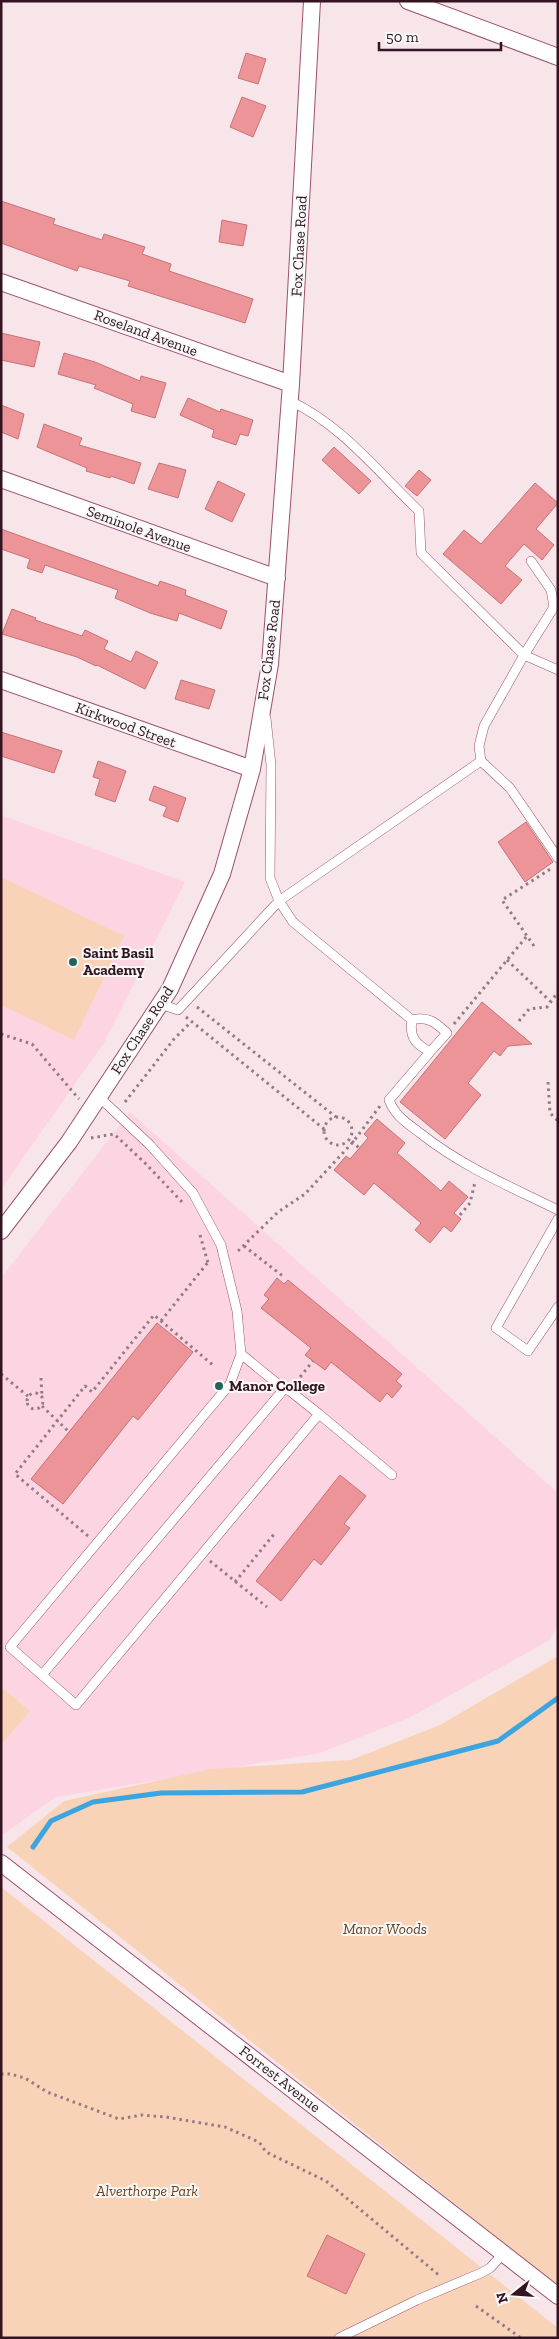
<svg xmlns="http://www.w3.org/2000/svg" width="559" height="2339" viewBox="0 0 559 2339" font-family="'Zilla Slab',serif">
<rect width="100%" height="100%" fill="#f7e5ea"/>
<!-- built -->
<path fill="#fdd5e2" d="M1 815 185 882 104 1043 1 1189Z
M130 1112 558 1493V1624L550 1640 409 1718 320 1753 56 1797 1 1836V1278Z"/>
<!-- green -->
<path fill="#f8d3b8" d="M1 877 124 936 74 1040 1 1005Z
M558 1656V2286L7 1847 64 1801 211 1769 351 1760 440 1725Z
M1 1687 30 1711 1 1745Z
M1 1887 558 2328V2338H1Z"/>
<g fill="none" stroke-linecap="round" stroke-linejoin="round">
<!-- stream -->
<path stroke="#3ca5df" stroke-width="5" d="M33 1847 51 1821 93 1802 161 1793 302 1792 498 1741 558 1698"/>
</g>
<!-- building -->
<path fill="#ec9497" stroke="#c77276" d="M246 53 266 59 258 84 238 78Z
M242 97 266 106 253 137 230 127Z
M1 201 55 219 53 224 102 240 104 234 145 247 142 254 171 264 169 271 253 299 245 323 128 286 130 281 79 266 77 271 1 243Z
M222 220 247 225 243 246 219 242Z
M1 333 40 342 34 367 1 360Z
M64 353 95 362 140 381 141 376 166 383 155 418 131 411 133 404 94 388 96 385 58 374Z
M188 398 220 412 221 409 253 420 248 436 240 434 236 445 212 437 214 430 180 415Z
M1 405 24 414 18 439 1 432Z
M44 424 82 438 79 445 141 463 134 484 111 476 110 478 86 471 87 468 37 447Z
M334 447 371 481 359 494 322 460Z
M159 463 186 470 178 498 148 489Z
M419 470 431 480 417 496 405 486Z
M218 481 245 494 232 522 205 509Z
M535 483 558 503 536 529 554 545 542 560 524 544 505 566 522 580 501 604 443 554 464 530 481 544Z
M1 529 158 586 160 581 186 590 185 595 227 611 221 629 179 613 177 621 150 613 115 598 118 590 45 565 42 573 27 568 30 559 1 549Z
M12 609 36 618 35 620 82 636 85 630 108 641 104 649 131 662 136 651 158 662 145 689 97 665 96 666 77 657 2 634Z
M181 680 215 690 209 709 175 699Z
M1 732 62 751 54 773 1 756Z
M98 761 126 771 115 802 95 795 100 779 93 777Z
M154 786 186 798 178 822 163 816 167 807 149 800Z
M526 822 553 862 525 882 498 842Z
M482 1002 532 1044 508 1046 500 1056 494 1051 468 1083 481 1095 445 1139 400 1102Z
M377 1119 405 1143 397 1153 441 1191 449 1181 468 1197 454 1213 461 1219 451 1232 444 1226 430 1243 415 1230 421 1223 374 1183 364 1195 334 1170 346 1156 350 1159 368 1138 364 1134Z
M277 1278 284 1284 288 1280 402 1374 396 1381 402 1386 392 1398 387 1393 380 1402 331 1362 325 1370 305 1355 311 1348 261 1308 269 1299 264 1295Z
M157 1323 193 1352 138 1420 133 1416 63 1504 31 1479Z
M340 1475 366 1496 344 1524 350 1528 321 1565 314 1559 281 1601 256 1581Z
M327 2235 365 2254 346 2294 307 2276Z"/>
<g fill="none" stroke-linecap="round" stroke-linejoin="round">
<!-- service casing -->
<g stroke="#9d516e" stroke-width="10">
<path id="service" d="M290 401C341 424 379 473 419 511L421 553 524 655 484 726 479 746 481 761
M531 561 551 590 554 607 524 655 558 670
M266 718 271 765 270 878 279 901 293 922 412 1020C409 1038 416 1044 430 1052L389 1100C395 1116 407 1123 420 1133 463 1167 509 1186 558 1210
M160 1004 178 1010 279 901 481 761 510 788 558 858
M412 1020C428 1016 435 1022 447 1033L430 1052
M99 1097 150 1145 193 1193 221 1245 237 1311 241 1354 230 1384 10 1647 76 1705 319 1414 290 1391 284 1389 241 1354
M558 1219 496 1328 528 1351 558 1307
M319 1414 392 1475
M42 1675 284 1389
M339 2338 417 2300 481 2273 490 2268 504 2253"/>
</g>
<!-- minor casing -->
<g stroke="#9d516e" stroke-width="18">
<path id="minor" d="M408 1 558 57
M1 282 291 384
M1 479 277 578
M1 680 252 769
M1 1231 69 1142 170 989 222 874 252 769 270 664 291 384 312 1
M1 1863 558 2296"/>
</g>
<!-- path -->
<path stroke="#947b84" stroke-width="3" stroke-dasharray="2.5 4" stroke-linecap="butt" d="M534 946 502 900 552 868
M507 960 550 1001
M197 1007 336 1117
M186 1017 324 1129
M519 1021 529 1009 547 1007 558 992
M454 1024 527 936
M1 1034 32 1044 79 1099
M548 1082 550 1113 558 1121
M125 1102 174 1039 191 1022
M324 1131a14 14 0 1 1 28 0a14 14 0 1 1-28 0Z
M91 1138 114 1134 145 1163 183 1203
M352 1141 359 1148
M460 1215 470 1203 475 1182
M200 1235 208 1263
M244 1246 284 1277
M238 1251 278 1212 305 1194 353 1142 380 1106
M161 1321 209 1261
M1 1374 29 1397
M41 1378 42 1396
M296 1382 313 1361
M27 1401a8 8 0 1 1 16 0a8 8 0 1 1-16 0Z
M42 1406 69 1432
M88 1536 15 1474 85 1386 92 1392 154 1315 214 1366
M210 1561 267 1607
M235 1582 275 1533
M1 2074H10L25 2078 47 2092 119 2119 142 2115 166 2117 225 2127 259 2142 266 2152 326 2181 440 2276
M476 2306 521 2338"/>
<!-- service -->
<use href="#service" stroke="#fff" stroke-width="9"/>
<!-- minor -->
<use href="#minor" stroke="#fff" stroke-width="16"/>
</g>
<!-- markers -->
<g fill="#206558" stroke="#f7f8f7" stroke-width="2">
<circle cx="73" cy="962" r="5"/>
<circle cx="219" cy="1386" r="5"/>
</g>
<g text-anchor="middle" stroke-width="4" stroke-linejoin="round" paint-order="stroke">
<!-- street labels -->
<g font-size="15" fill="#331420" stroke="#f7f8f7">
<text transform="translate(299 246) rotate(-87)" y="5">Fox Chase Road</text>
<text transform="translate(146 333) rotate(20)" y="5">Roseland Avenue</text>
<text transform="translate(139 529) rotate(20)" y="5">Seminole Avenue</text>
<text transform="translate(269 650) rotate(-83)" y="5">Fox Chase Road</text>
<text transform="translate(126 725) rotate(20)" y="5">Kirkwood Street</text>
<text transform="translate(142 1030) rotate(-57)" y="5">Fox Chase Road</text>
<text transform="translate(280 2079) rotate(38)" y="5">Forrest Avenue</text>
</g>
<!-- poi labels -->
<g font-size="15" font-weight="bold" fill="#331420" stroke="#f7f8f7" text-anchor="start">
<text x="83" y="958">Saint Basil<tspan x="83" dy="17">Academy</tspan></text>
<text x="229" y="1391">Manor College</text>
</g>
<!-- park labels -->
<g font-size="15" font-style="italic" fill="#6b411f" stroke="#f7f8f7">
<text x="385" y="1934">Manor Woods</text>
<text x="147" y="2196">Alverthorpe Park</text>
</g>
</g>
<!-- border -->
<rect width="559" height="2339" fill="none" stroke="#331420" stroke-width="5"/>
<!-- north arrow -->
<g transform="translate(514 2294) rotate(253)" stroke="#f7f8f7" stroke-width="4" paint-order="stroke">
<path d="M0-4L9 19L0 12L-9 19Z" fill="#331420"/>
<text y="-8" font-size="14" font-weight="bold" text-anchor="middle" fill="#331420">N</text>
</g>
<!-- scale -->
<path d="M379 42v8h122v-8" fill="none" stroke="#331420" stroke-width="2.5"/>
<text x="386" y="42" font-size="15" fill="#331420" stroke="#f7f8f7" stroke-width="4" paint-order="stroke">50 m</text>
</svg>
